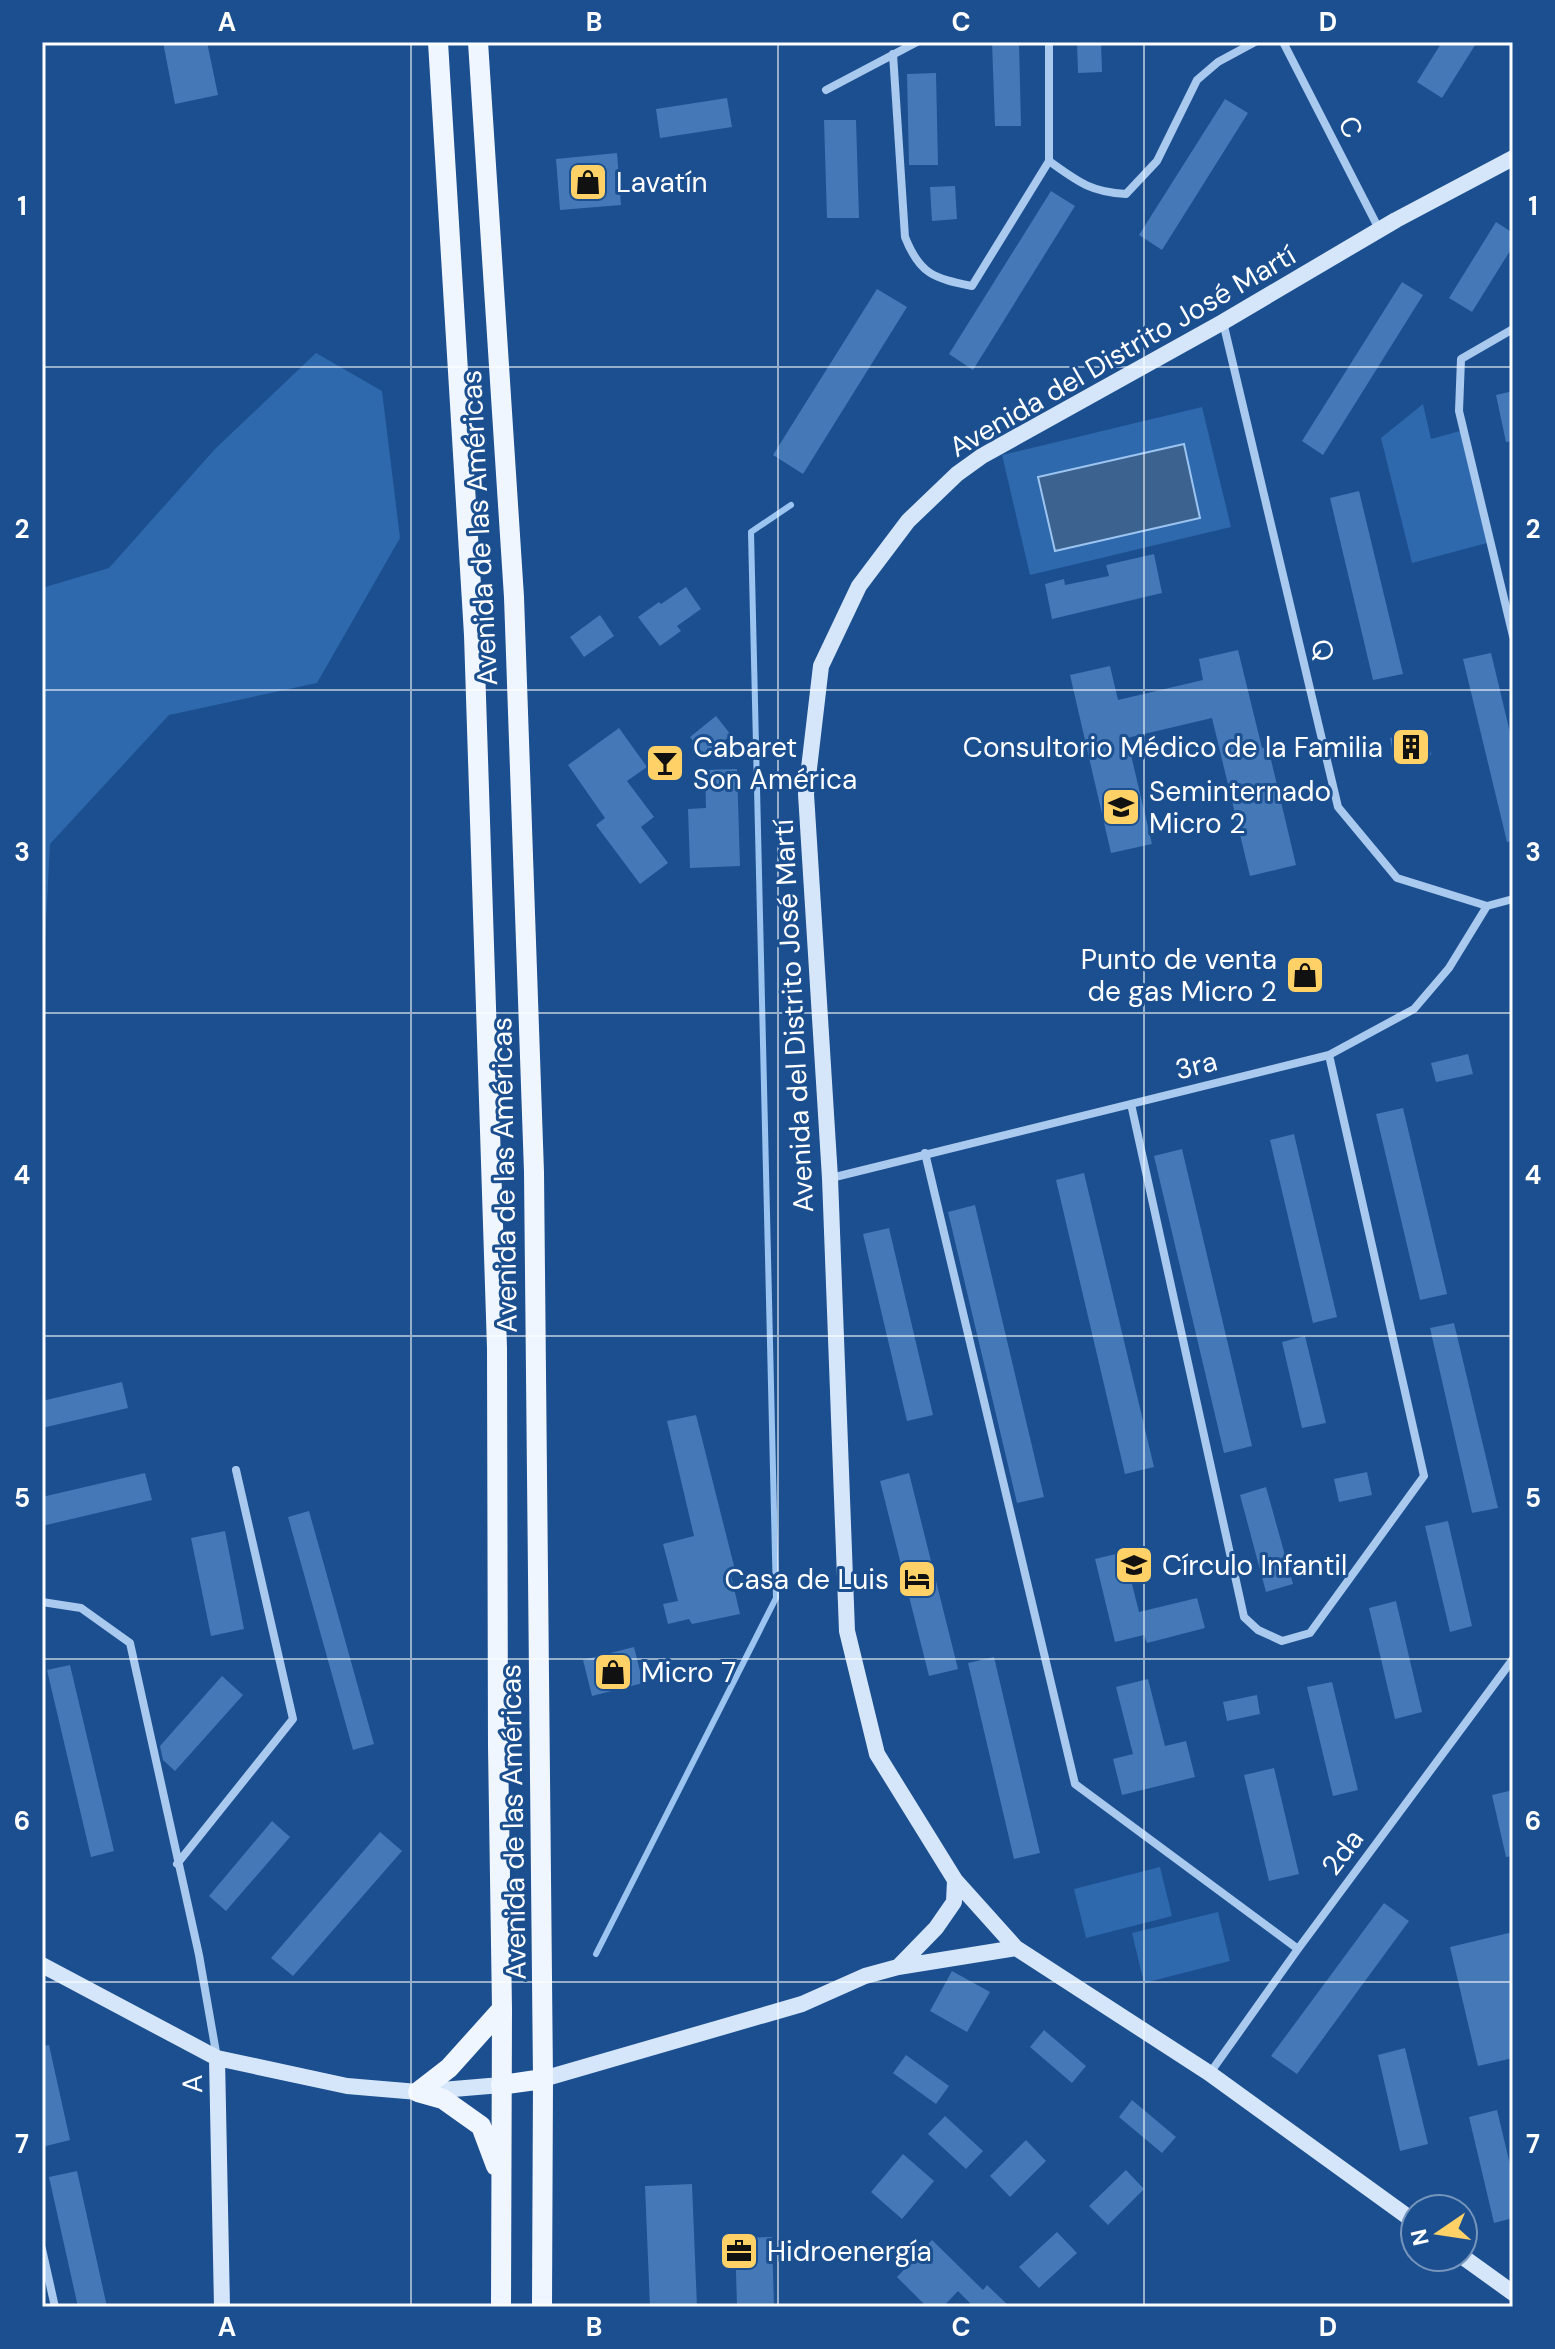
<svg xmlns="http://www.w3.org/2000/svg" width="1555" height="2349" viewBox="0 0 1555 2349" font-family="'DM Sans',sans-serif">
<rect width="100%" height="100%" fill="#1b4f8f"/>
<!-- green -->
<path fill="#2e69ad" d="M316 353 382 391 400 538 317 683 169 715 50 844 42 1000V588L109 568 215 449Z
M1423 404 1431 439 1460 431 1487 543 1412 563 1381 438Z
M1202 407 1231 527 1030 575 1002 455Z
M1160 1867 1172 1916 1086 1938 1074 1889Z
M1218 1912 1230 1961 1144 1983 1132 1933Z"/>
<!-- water -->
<path fill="#3c6290" stroke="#9cc4f0" stroke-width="2" d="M1184 444 1200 518 1055 551 1038 477Z"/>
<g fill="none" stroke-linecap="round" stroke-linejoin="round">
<!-- stream -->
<path stroke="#9cc4f0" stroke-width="6" d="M596 1954 776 1598 751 532 791 505"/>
</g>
<!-- building -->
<path fill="#4478b7" d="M163 42H207L218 95 175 104Z
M992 42H1019L1021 126H995Z
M1077 42H1101L1102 72 1078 73Z
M1442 42H1477L1442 98 1417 82Z
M936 73 938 165H909L907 74Z
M727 98 732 127 660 138 656 109Z
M1225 99 1248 113 1162 250 1139 235Z
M824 120H856L859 218H827Z
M617 153 621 205 560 210 556 159Z
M955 186 957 219 932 221 930 187Z
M1051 191 1075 206 973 370 949 354Z
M1496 222 1513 233V246L1472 312 1449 298Z
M1402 282 1423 295 1323 455 1302 441Z
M877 289 907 307 803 474 773 455Z
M1513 391V441L1506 442 1496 395Z
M1359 491 1403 674 1373 680 1330 498Z
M1154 554 1162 593 1052 619 1045 584 1064 579 1065 585 1109 576 1106 565Z
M686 587 701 609 677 626 681 631 660 646 638 617 659 602 661 604Z
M600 615 614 636 584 657 570 637Z
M1238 650 1262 748 1268 747 1296 865 1250 876 1212 718 1127 738 1152 844 1111 853 1070 675 1110 666 1118 700 1203 680 1199 659Z
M1491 653 1513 745V841L1507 842 1463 659Z
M716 716 731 735 705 756 690 737Z
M619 728 647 767 627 781 654 817 641 827 668 863 640 884 596 825 605 818 568 765Z
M1426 731 1431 755 1395 763 1390 738Z
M737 769 740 866 690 868 688 809 706 808 705 770Z
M1313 963 1318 987 1297 992 1292 967Z
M1468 1054 1473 1074 1436 1082 1431 1063Z
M1403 1108 1447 1294 1420 1300 1376 1114Z
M1294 1134 1337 1317 1313 1323 1270 1140Z
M1182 1149 1252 1446 1224 1453 1154 1156Z
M1084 1173 1154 1467 1125 1474 1056 1180Z
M975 1205 1044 1497 1017 1503 948 1212Z
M889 1228 933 1415 907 1421 863 1234Z
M1454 1323 1498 1508 1472 1513 1430 1328Z
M1305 1336 1326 1423 1302 1428 1282 1342Z
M122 1382 128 1408 42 1428V1401Z
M696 1415 735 1570 730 1571 740 1614 692 1624 689 1619 668 1624 663 1604 678 1601 663 1544 694 1536 667 1421Z
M1367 1472 1372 1495 1339 1502 1334 1479Z
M145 1473 152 1500 42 1526V1497Z
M909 1473 958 1669 929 1676 880 1481Z
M1266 1487 1293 1584 1266 1592 1240 1495Z
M309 1511 374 1744 353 1750 288 1517Z
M1448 1521 1472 1626 1450 1632 1425 1526Z
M225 1531 244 1629 211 1636 191 1538Z
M1124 1552 1139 1612 1197 1598 1205 1628 1147 1643 1144 1635 1115 1642 1095 1559Z
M1396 1601 1422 1712 1395 1719 1369 1608Z
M634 1647 643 1683 592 1696 583 1660Z
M994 1657 1040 1853 1014 1859 968 1663Z
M70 1665 114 1851 91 1857 47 1670Z
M222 1676 243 1695 175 1771 163 1760 160 1746Z
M1148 1679 1165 1746 1186 1741 1195 1777 1122 1795 1113 1759 1133 1754 1116 1687Z
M1332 1682 1358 1790 1333 1796 1307 1687Z
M1257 1695 1260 1714 1227 1721 1223 1702Z
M1274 1768 1299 1874 1269 1881 1244 1775Z
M1513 1790V1856L1506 1857 1492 1795Z
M272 1821 290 1837 226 1911 209 1896Z
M380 1832 402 1851 293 1976 271 1958Z
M1384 1903 1409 1921 1297 2074 1271 2056Z
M1513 1932V2058L1478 2066 1450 1947Z
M952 1971 990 1992 967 2032 930 2011Z
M1044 2030 1086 2066 1072 2083 1030 2047Z
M49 2045 70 2140 42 2147V2046Z
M1405 2048 1428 2144 1400 2151 1378 2055Z
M906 2055 949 2086 936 2104 893 2073Z
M1132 2100 1176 2137 1162 2153 1119 2117Z
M1497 2110 1513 2177V2218L1494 2223 1469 2117Z
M945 2116 983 2151 966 2169 928 2134Z
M1026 2140 1046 2161 1010 2197 990 2176Z
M903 2154 934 2181 902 2219 871 2192Z
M1126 2170 1144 2189 1108 2225 1089 2206Z
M77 2171 107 2307H78L49 2177Z
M692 2184 697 2307H650L645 2186Z
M1057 2232 1077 2253 1039 2288 1019 2267Z
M772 2237 774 2307H737L735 2238Z
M932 2240 983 2290 987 2285 1010 2307H967L970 2303 958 2291 943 2307H927L897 2277Z"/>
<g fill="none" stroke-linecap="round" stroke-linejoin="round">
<!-- street -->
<path stroke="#a9c9ee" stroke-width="8" d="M1283 42 1380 231
M893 54 905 237C920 275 934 278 972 286L1049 161V42
M826 90 917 42
M1049 161C1077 181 1090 192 1126 194L1157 161 1197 80 1218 62 1255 42
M1223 322 1338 807 1397 878 1487 906
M1513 329 1461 359 1459 411 1513 636
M1131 1104 1244 1617 1258 1630 1282 1641 1310 1633 1424 1476 1329 1055
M925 1153 1075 1784 1298 1949
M831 1178 1329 1055 1414 1009 1449 968 1487 906 1513 899
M42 1602 81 1608 130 1643 199 1955 217 2058
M177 1864 293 1719 236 1470
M1210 2073 1298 1949 1513 1659
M42 2249 55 2307"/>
<!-- secondary -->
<path stroke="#d6e6fa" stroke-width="16" d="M42 1965 217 2058 347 2086 418 2092 501 2085
M898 1967 936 1928 954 1902 955 1880
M217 2058 222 2307
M543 2079 802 2004 865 1976 898 1967 1016 1948
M1415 2222 1209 2073 1016 1948 955 1880 877 1754 847 1631 830 1178 806 794 821 666 859 586 908 521 957 474 982 456 1223 322 1396 220 1513 158
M1463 2257 1513 2293"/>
<!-- primary -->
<path stroke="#f0f6ff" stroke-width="20" d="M438 42 474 635 497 1348 498 1746 502 2009 501 2307
M478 42 514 597 534 1172 543 2079 542 2307
M501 2085 543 2079
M418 2092 443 2099 481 2126 496 2166
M418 2092 449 2068 502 2009"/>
</g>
<!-- grid -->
<path fill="none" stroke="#fff" stroke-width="2" stroke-opacity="0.55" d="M411 42V2307M778 42V2307M1144 42V2307M42 367H1513M42 690H1513M42 1013H1513M42 1336H1513M42 1659H1513M42 1982H1513"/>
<!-- icons -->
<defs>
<g id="shop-square" transform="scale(2)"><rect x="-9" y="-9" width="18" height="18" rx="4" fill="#ffd166" stroke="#1b4f8f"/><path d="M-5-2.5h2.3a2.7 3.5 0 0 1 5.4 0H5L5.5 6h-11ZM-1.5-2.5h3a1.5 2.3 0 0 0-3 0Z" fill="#111"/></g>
<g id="building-square" transform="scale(2)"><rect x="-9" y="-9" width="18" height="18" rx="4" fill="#ffd166" stroke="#1b4f8f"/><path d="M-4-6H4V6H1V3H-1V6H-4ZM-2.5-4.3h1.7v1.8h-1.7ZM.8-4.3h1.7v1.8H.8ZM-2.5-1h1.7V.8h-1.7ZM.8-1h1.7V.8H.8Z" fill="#111"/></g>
<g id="bar-square" transform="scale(2)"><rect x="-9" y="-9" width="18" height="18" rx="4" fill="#ffd166" stroke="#1b4f8f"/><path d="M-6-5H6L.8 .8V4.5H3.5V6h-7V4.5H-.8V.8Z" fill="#111"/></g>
<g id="school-square" transform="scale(2)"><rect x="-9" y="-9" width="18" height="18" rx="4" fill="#ffd166" stroke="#1b4f8f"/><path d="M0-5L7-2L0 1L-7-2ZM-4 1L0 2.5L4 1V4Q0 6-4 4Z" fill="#111"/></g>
<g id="hotel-square" transform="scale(2)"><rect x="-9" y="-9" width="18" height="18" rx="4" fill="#ffd166" stroke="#1b4f8f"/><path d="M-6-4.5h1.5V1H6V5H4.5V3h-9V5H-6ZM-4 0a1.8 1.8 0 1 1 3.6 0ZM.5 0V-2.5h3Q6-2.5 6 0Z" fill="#111"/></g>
<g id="office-square" transform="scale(2)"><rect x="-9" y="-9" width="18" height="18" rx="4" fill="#ffd166" stroke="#1b4f8f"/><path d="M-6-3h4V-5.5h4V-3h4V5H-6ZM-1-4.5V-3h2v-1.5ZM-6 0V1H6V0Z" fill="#111"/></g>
</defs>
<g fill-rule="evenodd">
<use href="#shop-square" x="588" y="182"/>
<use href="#building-square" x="1411" y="747"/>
<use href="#bar-square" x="665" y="763"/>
<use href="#school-square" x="1121" y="807"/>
<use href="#shop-square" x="1305" y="975"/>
<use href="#school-square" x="1134" y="1565"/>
<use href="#hotel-square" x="917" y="1579"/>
<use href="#shop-square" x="613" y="1672"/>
<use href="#office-square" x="739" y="2251"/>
</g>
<g text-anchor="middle" stroke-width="6" stroke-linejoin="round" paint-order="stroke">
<!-- street labels -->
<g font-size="28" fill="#fff" stroke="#1b4f8f">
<text transform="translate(1351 127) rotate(63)" y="10">C</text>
<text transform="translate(1122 351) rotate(-30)" y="10">Avenida del Distrito José Martí</text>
<text transform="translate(479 528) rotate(-93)" y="10">Avenida de las Américas</text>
<text transform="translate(1323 650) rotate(76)" y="10">Q</text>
<text transform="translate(793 1016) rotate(-93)" y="10">Avenida del Distrito José Martí</text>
<text transform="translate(1196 1065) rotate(-14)" y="10">3ra</text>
<text transform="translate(504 1175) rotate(-91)" y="10">Avenida de las Américas</text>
<text transform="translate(513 1822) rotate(-91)" y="10">Avenida de las Américas</text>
<text transform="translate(1342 1852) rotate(-53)" y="10">2da</text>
<text transform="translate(192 2084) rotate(-91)" y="10">A</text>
</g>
<!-- poi labels -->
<g font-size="28" fill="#fff" stroke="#1b4f8f" text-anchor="start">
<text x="616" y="192">Lavatín</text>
<text x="693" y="757">Cabaret<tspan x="693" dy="32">Son América</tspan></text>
<text x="1383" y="757" text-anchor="end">Consultorio Médico de la Familia</text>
<text x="1149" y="801">Seminternado<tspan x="1149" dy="32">Micro 2</tspan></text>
<text x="1277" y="969" text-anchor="end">Punto de venta<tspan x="1277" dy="32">de gas Micro 2</tspan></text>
<text x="1162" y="1575">Círculo Infantil</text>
<text x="889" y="1589" text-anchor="end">Casa de Luis</text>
<text x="641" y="1682">Micro 7</text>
<text x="767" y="2261">Hidroenergía</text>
</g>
</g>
<!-- border -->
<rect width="1555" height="2349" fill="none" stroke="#1b4f8f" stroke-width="88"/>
<!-- north arrow -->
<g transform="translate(1439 2233) rotate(257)"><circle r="38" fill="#1b4f8f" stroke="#7695bc" stroke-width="2"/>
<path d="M0-6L14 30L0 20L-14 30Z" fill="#ffd166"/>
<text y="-12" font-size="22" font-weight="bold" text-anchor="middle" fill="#ffffff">N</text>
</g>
<rect x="44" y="44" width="1467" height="2261" fill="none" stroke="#fff" stroke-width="3"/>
<g font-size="26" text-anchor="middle" font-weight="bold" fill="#fff">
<text x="227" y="31">A</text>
<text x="594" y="31">B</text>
<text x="961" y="31">C</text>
<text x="1328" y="31">D</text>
<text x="22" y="215">1</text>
<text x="1533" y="215">1</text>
<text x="22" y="538">2</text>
<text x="1533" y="538">2</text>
<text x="22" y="861">3</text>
<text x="1533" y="861">3</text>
<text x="22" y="1184">4</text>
<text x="1533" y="1184">4</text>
<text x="22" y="1507">5</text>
<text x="1533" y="1507">5</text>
<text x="22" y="1830">6</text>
<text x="1533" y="1830">6</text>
<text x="22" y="2153">7</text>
<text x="1533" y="2153">7</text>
<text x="227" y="2336">A</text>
<text x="594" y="2336">B</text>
<text x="961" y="2336">C</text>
<text x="1328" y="2336">D</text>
</g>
</svg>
